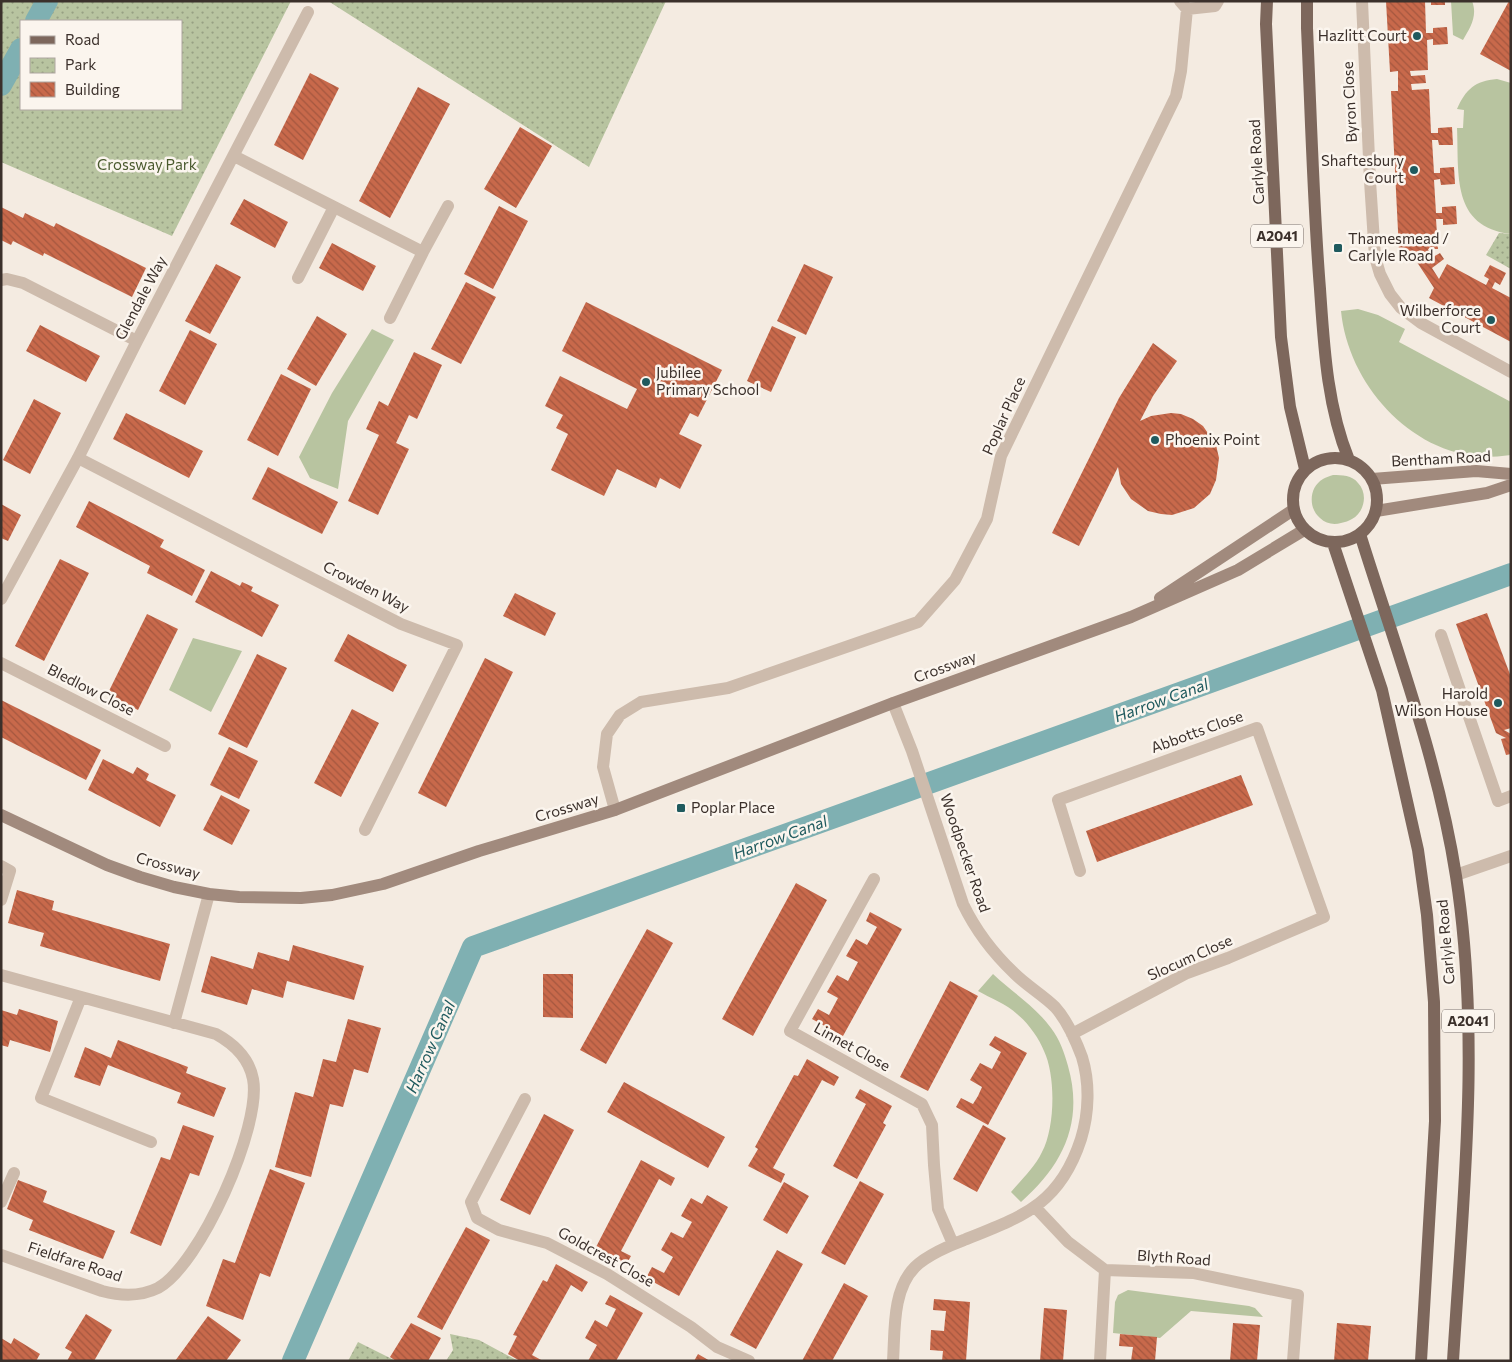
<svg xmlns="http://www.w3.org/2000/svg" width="1512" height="1362" viewBox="0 0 1512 1362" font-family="Commissioner,sans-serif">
<defs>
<pattern id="park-dots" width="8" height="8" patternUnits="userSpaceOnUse" patternTransform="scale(1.25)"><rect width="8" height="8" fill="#b8c4a0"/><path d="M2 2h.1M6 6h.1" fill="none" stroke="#97a083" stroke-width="1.8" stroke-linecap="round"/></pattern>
<pattern id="building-back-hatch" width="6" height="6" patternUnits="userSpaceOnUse" patternTransform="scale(1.25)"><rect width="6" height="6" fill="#c8694b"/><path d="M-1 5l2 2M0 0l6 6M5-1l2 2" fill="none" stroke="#a4573f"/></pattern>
</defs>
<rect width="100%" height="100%" fill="#f4ebe1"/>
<!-- grass -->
<path fill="#b8c4a0" d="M1451 1H1472C1478 16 1470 28 1463 40L1453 35Z
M1497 79 1511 83V234C1451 227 1459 174 1457 128H1463L1464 110 1457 109C1466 89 1475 81 1497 79Z
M1358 309 1378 315 1405 329 1399 342 1511 402V455C1502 456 1493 457 1484 457 1409 453 1348 383 1341 311Z
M372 329 394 340 348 421 338 489 310 478 299 457 332 393Z
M1333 475C1342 475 1352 475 1358 483 1368 493 1365 512 1352 519 1349 521 1345 522 1341 523 1334 525 1326 524 1320 518 1308 508 1309 487 1323 479 1326 477 1330 476 1333 475Z
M193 638 242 651 211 712 169 690Z
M993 974C1013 993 1034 1005 1051 1028 1060 1040 1064 1052 1068 1066 1084 1122 1063 1165 1021 1202L1011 1192C1022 1179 1035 1167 1042 1152 1055 1128 1056 1076 1044 1051 1039 1038 1028 1023 1017 1014 1007 1004 990 998 978 991Z
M1128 1290 1249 1306 1255 1308 1263 1317 1191 1311 1160 1338 1113 1333 1115 1302 1118 1295Z"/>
<!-- park -->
<path fill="url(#park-dots)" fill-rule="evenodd" d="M1 1H291L172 236 1 162ZM21 21H181V109H21Z
M328 1H666L589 167Z
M1499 233 1511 234V269L1486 255Z
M450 1334 479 1340 518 1361H446L453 1350Z
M358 1342 396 1361H348Z"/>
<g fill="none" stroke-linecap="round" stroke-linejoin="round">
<!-- canal -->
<path stroke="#7fb0b2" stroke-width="22" d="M36 21 47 1
M1 85 21 49
M293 1361 473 947 1511 574"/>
</g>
<!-- building -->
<path fill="url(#building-back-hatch)" d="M1386 1H1425L1426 33H1433V28L1447 27 1448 44 1433 45V39L1427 40 1428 70 1410 71 1411 76 1425 75 1426 83 1411 84 1412 90 1429 89 1431 133H1438V128L1452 127 1453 145H1439L1438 140H1432L1434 173H1440V168L1454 167 1455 184 1441 185 1440 179 1434 180 1436 213H1442V207L1456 206 1457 224 1443 225V219H1436L1438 249H1428L1433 257 1440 253 1444 259 1432 268 1439 279 1447 264 1486 285 1489 279 1484 276 1490 265 1506 273 1500 285 1495 282 1492 288 1511 298V342L1429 298 1434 288 1409 250 1399 251 1391 91H1398V71L1390 72Z
M1431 1H1445V5H1431Z
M1509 1H1511V71L1480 54Z
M310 73 339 88 303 160 274 145Z
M418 87 450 104 390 218 359 201Z
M520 127 552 146 516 208 484 189Z
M244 199 288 222 275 248 230 224Z
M499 206 528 221 493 289 464 274Z
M1 207 23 218 25 213 54 227 56 223 146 268 132 297 44 253 43 256 13 241 11 245 1 240Z
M332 243 376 266 363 291 319 268Z
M216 264 241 277 210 334 185 321Z
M804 264 833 277 806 335 777 321Z
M466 282 496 297 461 364 431 349Z
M586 302 722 370 698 417 690 413 679 434 702 445 680 489 660 478 656 488 617 469 604 496 551 470 568 434 556 428 563 415 545 406 560 376 627 409 637 389 562 351Z
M317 316 347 334 316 386 287 369Z
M40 325 100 356 86 382 26 351Z
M772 326 796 337 771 392 747 381Z
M190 330 217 344 185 405 159 391Z
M1153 343 1177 361 1153 396 1140 421 1151 416 1171 413 1181 414 1193 419 1203 426 1216 445 1219 458 1216 480 1210 494 1194 508 1172 515 1161 514 1148 511 1131 499 1121 484 1118 467 1079 546 1052 533 1119 398Z
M414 352 442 365 417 419 409 415 396 443 409 449 378 515 348 501 379 435 366 429 379 401 388 406Z
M281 374 311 389 278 456 247 440Z
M34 399 61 413 30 474 3 460Z
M126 413 203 451 189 478 113 439Z
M268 467 338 502 322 534 252 499Z
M89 501 164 540 160 547 205 570 192 596 147 573 150 566 76 527Z
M1 504 21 515 8 541 1 538Z
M60 559 89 573 44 661 15 646Z
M211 571 240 586 242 582 253 587 251 591 279 605 262 637 195 602Z
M515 593 556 613 545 636 503 616Z
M1487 613 1511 677V728L1504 730 1511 734V754L1506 755 1501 739 1506 738 1496 733 1456 624Z
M147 614 178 629 138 710 107 695Z
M348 634 407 665 393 692 334 661Z
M257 654 287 668 247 748 218 734Z
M485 658 513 672 446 807 418 793Z
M1 700 101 750 86 780 1 737Z
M352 709 379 723 341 797 314 783Z
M229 747 258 761 239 799 210 785Z
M103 759 133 774 137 767 149 774 146 780 176 795 160 827 88 790Z
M1241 775 1253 805 1097 862 1086 831Z
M221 795 250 810 232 845 203 830Z
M796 883 827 900 753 1036 722 1019Z
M17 890 54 901 52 910 170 944 160 981 40 946 44 933 8 923Z
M870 912 902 929 843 1036 812 1019 818 1009 829 1015 838 998 827 992 837 975 848 981 858 962 846 956 856 939 867 945 877 927 866 921Z
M647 929 673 943 606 1064 580 1050Z
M293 945 364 966 354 1000 287 981 283 998 252 989 247 1005 201 992 211 956 253 969 258 952 289 961Z
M543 974H573V1018L543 1017Z
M950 981 978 996 928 1091 900 1077Z
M19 1009 58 1021 50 1052 10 1040 8 1047 1 1045V1010L17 1015Z
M348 1019 381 1028 368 1073 354 1069 343 1107 330 1104 311 1177 275 1167 295 1092 313 1097 323 1059 336 1062Z
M995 1036 1027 1053 988 1125 956 1107 961 1098 973 1104 978 1096 982 1087 970 1080 980 1063 992 1069 1001 1052 989 1045Z
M118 1040 188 1067 186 1073 226 1088 214 1117 177 1103 181 1093 108 1065 100 1086 74 1077 85 1047 111 1058Z
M807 1059 839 1077 834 1086 822 1080 773 1168 785 1174 781 1183 748 1166 758 1149 755 1147 794 1075 798 1076Z
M624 1082 725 1137 708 1168 607 1112Z
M860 1089 892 1106 883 1123 886 1125 857 1179 833 1166 866 1104 855 1098Z
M544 1114 574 1130 530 1215 500 1200Z
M183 1125 214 1136 199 1176 190 1173 161 1246 130 1233 161 1157 170 1160Z
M983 1125 1006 1138 977 1192 953 1179Z
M641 1160 675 1178 671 1186 659 1179 621 1251 631 1256 626 1265 595 1249Z
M270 1169 305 1183 270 1277 260 1273 243 1320 206 1306 223 1259 235 1263Z
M18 1180 47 1191 43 1202 115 1231 103 1259 29 1230 33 1220 7 1209Z
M860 1181 884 1194 845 1265 821 1253Z
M784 1182 809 1196 787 1234 763 1220Z
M707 1195 728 1207 679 1296 646 1278 652 1267 664 1273 673 1257 661 1250 671 1232 683 1238 692 1222 681 1216 691 1198 702 1204Z
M466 1227 490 1240 442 1330 417 1317Z
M777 1250 803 1264 756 1349 730 1335Z
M556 1264 588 1282 582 1292 571 1285 532 1355 543 1361H520L508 1354 517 1336 513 1335 543 1280 547 1282Z
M844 1283 868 1296 832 1361H802Z
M610 1295 643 1313 616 1361H588L597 1345 585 1338 595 1320 607 1327 616 1309 605 1304Z
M934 1299 970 1302 966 1361H942L943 1351 930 1350 931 1330 944 1331 945 1320 946 1311 933 1310Z
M1044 1308 1067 1310 1063 1361H1040Z
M86 1314 112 1330 94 1361H67L72 1352 65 1348Z
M208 1316 241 1340 226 1361H175Z
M411 1323 441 1338 428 1361H396L390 1357Z
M1233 1323 1260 1325 1257 1361H1230Z
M1337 1323 1371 1326 1368 1361H1334Z
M1120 1334 1157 1337 1155 1361H1131L1133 1347 1119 1346Z
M1 1338 11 1344 14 1338 40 1354 36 1361H1Z
M698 1354 710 1361H694Z"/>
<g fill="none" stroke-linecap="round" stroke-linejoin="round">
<!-- street -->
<path stroke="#cdbbac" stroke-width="12" d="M1362 1 1370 181 1375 257 1380 274 1390 294 1401 308 1421 323 1511 372
M1187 9 1215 6 1218 1
M234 156 423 252 448 206
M298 278 334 207
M1 280 7 279 23 283 137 341
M390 318 423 252
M78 458 401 624 457 645 365 830
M1 599 78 458 137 341 308 12
M1441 635 1498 801 1511 796
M1 663 165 746
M893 703 912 751 963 904C976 931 993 953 1014 973 1027 986 1043 995 1055 1007 1067 1020 1076 1041 1082 1057 1090 1083 1089 1113 1081 1139 1060 1204 1024 1216 964 1240 950 1245 926 1256 915 1267 892 1290 895 1331 893 1361
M615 810 603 767 607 734 620 715 641 702 728 688 918 622 955 580 987 519 1001 456 1176 96 1181 71 1187 9 1180 1
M1 866 10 871 1 900
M1456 875 1511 856
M874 879 790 1031 922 1104 932 1125 934 1165 938 1209 953 1244
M1 975 216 1034C234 1044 249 1058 253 1079 262 1126 200 1265 158 1288 140 1297 121 1296 102 1291L1 1255
M81 997 41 1098 151 1142
M174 1023 209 894
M1072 1034 1187 973 1228 958 1324 917 1257 728 1058 800 1080 871
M525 1099 471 1202 477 1218 499 1230 547 1243 607 1274 691 1327 717 1347 749 1361
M1 1202 14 1173
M1035 1207 1068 1242 1105 1270 1193 1273 1298 1295 1293 1361
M1100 1361 1105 1270"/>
<!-- secondary -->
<path stroke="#a18a7d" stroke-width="12" d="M1372 479 1476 471 1511 474
M1376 511 1487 493 1511 485
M1160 598 1293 510
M1 815 107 865 140 877 174 887 209 894 239 897 301 898 332 895 383 884 479 851 615 810 893 703 1131 617 1238 570 1304 530"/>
<!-- primary -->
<path stroke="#7d675c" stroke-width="12" d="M1267 1 1266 24 1281 337 1290 407 1305 469
M1307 1V28C1311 115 1313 202 1320 289 1324 347 1327 406 1349 460
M1293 500a42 42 0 1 1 84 0a42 42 0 1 1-84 0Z
M1360 534C1395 646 1438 760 1456 876 1481 1037 1463 1199 1453 1361
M1333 543 1382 690 1418 850 1427 915 1434 1002 1435 1121 1421 1361"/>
</g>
<!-- markers -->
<g fill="#1f5a5e" stroke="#fbf5ee" stroke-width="2">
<circle cx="1417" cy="36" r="5"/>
<circle cx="1414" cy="170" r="5"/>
<rect x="1333" y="243" width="10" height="10" rx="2.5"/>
<circle cx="1491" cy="320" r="5"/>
<circle cx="646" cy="382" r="5"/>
<circle cx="1155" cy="440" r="5"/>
<circle cx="1498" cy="703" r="5"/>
<rect x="676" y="803" width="10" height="10" rx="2.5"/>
</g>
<g text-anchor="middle" stroke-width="5" stroke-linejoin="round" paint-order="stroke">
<!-- shield labels -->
<g fill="#fbf5ee" stroke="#756b66" stroke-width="1">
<rect x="1251" y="224.5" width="52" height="23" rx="4"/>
<rect x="1442" y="1009.5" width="52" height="23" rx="4"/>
</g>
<g font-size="14" font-weight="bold" fill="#3b302b">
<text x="1277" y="241">A2041</text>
<text x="1468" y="1026">A2041</text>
</g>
<!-- poi labels -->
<g font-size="15" fill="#3b302b" stroke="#fbf5ee" text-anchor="end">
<text x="1407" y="41">Hazlitt Court</text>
<text x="1404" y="166">Shaftesbury<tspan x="1404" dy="17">Court</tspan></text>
<text x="1348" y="244" text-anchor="start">Thamesmead /<tspan x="1348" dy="17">Carlyle Road</tspan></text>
<text x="1481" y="316">Wilberforce<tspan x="1481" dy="17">Court</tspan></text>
<text x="656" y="378" text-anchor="start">Jubilee<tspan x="656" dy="17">Primary School</tspan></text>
<text x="1165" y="445" text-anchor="start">Phoenix Point</text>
<text x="1488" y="699">Harold<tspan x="1488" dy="17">Wilson House</tspan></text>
<text x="691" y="813" text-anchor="start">Poplar Place</text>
</g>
<!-- street labels -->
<g font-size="15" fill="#3b302b" stroke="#fbf5ee">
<text transform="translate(1350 102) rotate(-93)" y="5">Byron Close</text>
<text transform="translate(1257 162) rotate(-93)" y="5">Carlyle Road</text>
<text transform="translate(141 298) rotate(-62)" y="5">Glendale Way</text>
<text transform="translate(1004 416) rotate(-66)" y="5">Poplar Place</text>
<text transform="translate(1441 459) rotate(-3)" y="5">Bentham Road</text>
<text transform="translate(366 587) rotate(27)" y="5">Crowden Way</text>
<text transform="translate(945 667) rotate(-20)" y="5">Crossway</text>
<text transform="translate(91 690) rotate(27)" y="5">Bledlow Close</text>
<text transform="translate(1197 732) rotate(-20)" y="5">Abbotts Close</text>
<text transform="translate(567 808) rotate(-17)" y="5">Crossway</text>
<text transform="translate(965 853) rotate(71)" y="5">Woodpecker Road</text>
<text transform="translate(168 866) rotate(15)" y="5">Crossway</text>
<text transform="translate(1446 942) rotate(-95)" y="5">Carlyle Road</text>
<text transform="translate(1190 958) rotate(-24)" y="5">Slocum Close</text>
<text transform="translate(852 1047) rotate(29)" y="5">Linnet Close</text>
<text transform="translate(606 1257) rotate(29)" y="5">Goldcrest Close</text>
<text transform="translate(1174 1258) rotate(4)" y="5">Blyth Road</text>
<text transform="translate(75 1262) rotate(18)" y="5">Fieldfare Road</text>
</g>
<!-- park labels -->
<g font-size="15" fill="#4a5a2e" stroke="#fbf5ee">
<text x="147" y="170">Crossway Park</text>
</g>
<!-- water labels -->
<g font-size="16" font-style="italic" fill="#1f5a5e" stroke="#fbf5ee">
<text transform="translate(1161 700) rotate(-20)" y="6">Harrow Canal</text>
<text transform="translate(780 837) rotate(-20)" y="6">Harrow Canal</text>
<text transform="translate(430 1047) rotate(-66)" y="6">Harrow Canal</text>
</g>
</g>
<!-- border -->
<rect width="1512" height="1362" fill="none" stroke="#3b302b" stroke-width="5"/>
<!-- legend -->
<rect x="20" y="20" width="162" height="90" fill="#fbf5ee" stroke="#aea6a0"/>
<rect x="30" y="36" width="25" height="8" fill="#7d675c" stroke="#aea6a0"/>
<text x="65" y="45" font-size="15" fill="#3b302b">Road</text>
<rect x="30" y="58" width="25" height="15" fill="url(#park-dots)" stroke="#aea6a0"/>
<text x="65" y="70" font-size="15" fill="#3b302b">Park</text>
<rect x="30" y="82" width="25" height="15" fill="url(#building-back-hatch)" stroke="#aea6a0"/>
<text x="65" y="95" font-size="15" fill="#3b302b">Building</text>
</svg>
